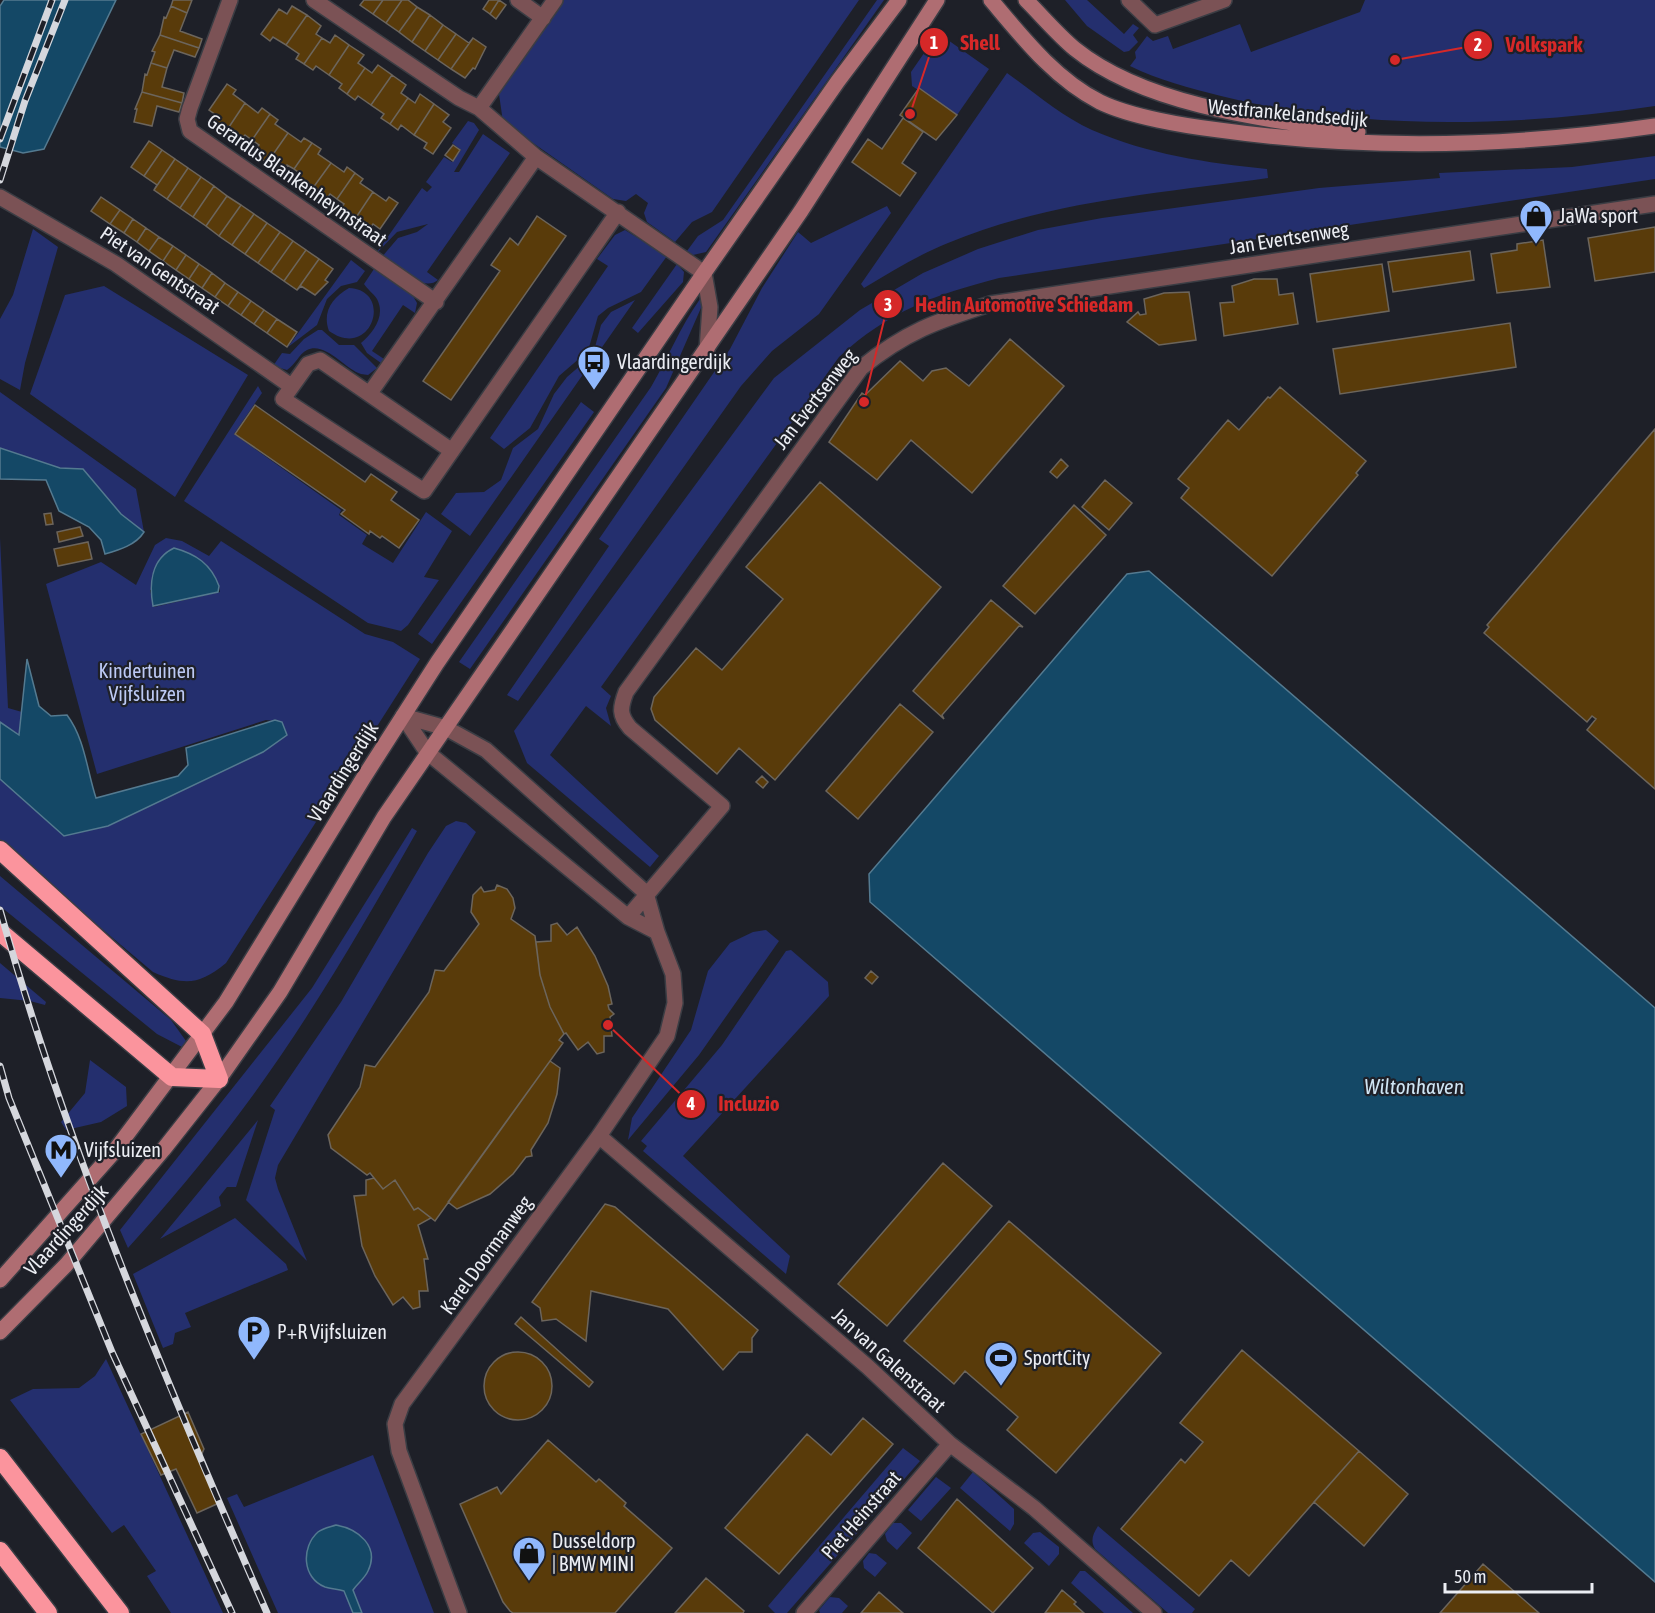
<svg xmlns="http://www.w3.org/2000/svg" width="1655" height="1613" viewBox="0 0 1655 1613" font-family="'Asap Condensed',sans-serif">
<rect width="100%" height="100%" fill="#1e2028"/>
<!-- green -->
<path fill="#242f6e" fill-rule="evenodd" d="M564 0H859L712 212 692 222 675 242 647 222 644 213 648 203 636 194 626 201 613 199 503 122 499 94Z
M877 0H884L706 252 693 255 687 251 698 236 723 220Z
M1065 0H1087L1124 34 1133 24 1139 28 1133 35 1138 42 1129 51 1124 52 1087 26Z
M1365 0H1655V106C1513 127 1361 131 1221 96 1190 88 1158 80 1130 66L1136 58 1135 52 1147 36 1153 41 1168 36 1173 49 1240 24 1251 52 1360 12Z
M938 33 989 69 957 115 912 86 911 72Z
M1007 73C1034 92 1061 116 1092 130 1147 154 1207 163 1267 169L1268 178C1161 193 1049 201 948 243 918 255 891 272 864 288L861 284Z
M468 121 474 123 479 130 454 172H459L483 134 510 153 427 272 438 280C423 293 395 267 381 258L398 238 417 232 428 224 397 232 375 255 422 188 427 192 432 187 426 182 444 157 452 162 461 150 452 143Z
M1655 156V179L999 278C934 295 889 311 839 357L601 687 611 696 606 708 611 726 586 706 550 755 659 856 650 867 527 763 514 731 774 378 860 310 923 273 978 249 1038 230 1102 218 1319 188 1440 178 1439 173 1572 167Z
M887 206 891 213 819 314 772 351 741 386 518 701 507 695 609 546 599 539 730 349 762 288 798 232 811 243Z
M33 229 58 247 25 363 20 390 0 379V319L13 295Z
M625 230 667 256 641 292 608 308 598 316 588 351 559 376 530 428 504 449 490 438 608 266 597 259 615 235Z
M351 260 365 271 357 282 341 286 327 299 317 325 288 347Z
M677 264 684 272 683 282 638 333 632 328Z
M374 269 413 296 417 303 415 313 403 305 372 351 384 359 381 363 367 353 361 343C373 333 386 316 377 299 373 293 367 289 364 284Z
M104 286 248 375 175 497 30 394 65 295Z
M349 288C394 290 372 361 329 331 322 312 332 298 349 288Z
M700 299 704 301 666 388 470 669 459 662 651 387C668 358 680 327 700 299Z
M635 300 470 536 441 514 456 493 484 492 501 480 513 448 538 429 554 394 567 377 589 358 595 347 601 325 611 312Z
M318 330H322L339 345H354L377 368 368 375 361 374C345 369 325 341 307 350 299 354 295 365 287 370L273 366 282 353 290 354 304 339Z
M258 386 262 393 234 434 341 510 339 515 367 535 362 544 393 563 426 512 452 531 424 577 439 580 408 625 401 631 368 623 184 501Z
M0 392 136 489 144 532 121 514 83 469 60 468 0 448Z
M581 402 594 412 432 644 418 634Z
M0 538 8 708 22 712 19 735 0 722Z
M166 538 182 541 209 556 221 541 365 634 393 642 420 659 226 963C199 985 185 986 153 972L0 843V779L64 836 108 826 263 752 287 735 282 722 266 720 97 774 46 584 101 562 136 585 155 545ZM219 586 220 592 154 607 150 590Z
M456 821 466 823 476 832 278 1165 275 1178 278 1189 307 1261 246 1200 275 1110 270 1106 341 1002 428 853 446 826Z
M412 828 417 831C362 928 306 1025 239 1114 204 1161 167 1205 128 1248L120 1230 312 988Z
M0 876 171 1020 186 1041 182 1047 157 1034 0 906Z
M766 930 779 941 699 1055 628 1140 632 1118 691 1030 708 971 730 943 753 932Z
M791 950 828 982 829 996 683 1156 790 1256 786 1274 643 1151 647 1146 641 1141 722 1045 786 951Z
M0 963 46 1002 45 1005 30 1001 0 998Z
M90 1060 126 1087 127 1106 101 1122 66 1130 61 1122 85 1093Z
M258 1120 236 1187H227L219 1197 221 1206 160 1239Z
M235 1218 286 1264 288 1270 185 1313 191 1327 175 1333 173 1344 163 1348 133 1274Z
M106 1359 223 1613H171L147 1576 156 1571 124 1525 112 1533 10 1400 33 1389 79 1388 95 1376Z
M903 1448 920 1461 787 1613H775L768 1606Z
M373 1455 434 1613H362L353 1590 368 1572 311 1576 324 1587 344 1591 353 1613H278L227 1498 237 1494 244 1507Z
M973 1472 1014 1509V1524L1010 1531 960 1488Z
M936 1477 951 1488 921 1521 908 1510Z
M893 1523H901L912 1533 897 1550 887 1541 885 1534Z
M1098 1526 1195 1609 1192 1613H1168L1095 1549C1090 1540 1093 1534 1098 1526Z
M1040 1532 1059 1547V1554L1049 1566 1024 1543 1033 1533Z
M869 1553 876 1554 887 1563 875 1577 864 1568 863 1561Z
M1080 1571H1085L1133 1613H1104L1071 1583Z
M830 1597 839 1598 848 1606 842 1613H820L819 1610Z"/>
<!-- water -->
<path fill="#144866" stroke="#547a90" stroke-width="1.5" d="M4 0H116L44 149 23 153 0 147V6Z
M0 448 60 468 83 469 121 514 144 532C136 545 119 550 105 554L101 540 89 527 59 511 46 480 0 479Z
M174 548C196 554 211 564 219 586L218 592 153 606C149 584 151 559 174 548Z
M1149 571 1655 1008V1582L870 902 869 874 1127 574Z
M27 659 39 706 51 716 67 715C85 739 87 771 96 798L178 776 188 765 186 748 275 720 282 722 287 735 263 752 108 826 64 836 0 779V722L19 735Z
M336 1525C358 1529 380 1546 368 1571 365 1578 357 1584 353 1590L362 1613H353L344 1591C338 1589 331 1589 325 1587 302 1578 301 1547 318 1532 323 1528 330 1527 336 1525Z"/>
<!-- building -->
<path fill="#593b0a" stroke="#6c655c" stroke-width="1.5" d="M173 0H192L187 13 171 6Z
M364 0H383L373 14 360 5Z
M383 0H402L386 23 373 14Z
M402 0H408L417 7 399 32 386 23Z
M489 0H499L490 14 483 9Z
M499 0 506 5 496 19 490 14Z
M171 6 187 13 180 31 202 39 199 48 160 35 164 17 166 18Z
M292 6 307 15 286 45 273 37 270 41 261 34 279 9 287 14Z
M417 7 430 15 412 42 399 32Z
M307 15 321 26 316 34 322 38 304 64 296 59 299 54 286 45Z
M430 15 443 25 425 51 412 42Z
M443 25 456 34 438 60 425 51Z
M456 34 469 43 473 38 451 69 438 60Z
M160 35 199 48 195 57 174 50 167 68 151 63 155 52 152 51Z
M335 35 349 45 329 75 316 66 313 70 304 64 322 38 330 43Z
M473 38 486 47 475 69 473 68 465 78 451 69Z
M349 45 364 55 358 63 365 68 347 94 339 88 342 84 329 75Z
M151 63 167 68 162 87 184 93 182 103 142 92 145 74 147 75Z
M378 65 392 75 371 105 358 96 355 100 347 94 365 68 372 73Z
M392 75 406 85 401 93 408 98 390 124 381 118 384 114 371 105Z
M227 84 236 90 233 94 245 103 225 133 211 123 216 115 209 110Z
M919 88 957 115 936 140 900 115Z
M142 92 182 103 179 112 157 106 152 126 134 122 137 109H135Z
M420 94 434 104 414 135 401 125 398 130 390 124 408 98 415 103Z
M245 103 258 113 262 108 270 114 252 140 245 135 239 143 225 133Z
M434 104 449 115 443 122 451 128 433 154 424 148 427 143 414 135Z
M270 114 278 120 275 124 288 133 267 163 253 153 259 145 252 140Z
M903 118 923 132 902 163 916 173 900 196 852 162 868 139 882 149Z
M288 133 301 142 304 138 312 143 294 169 287 165 282 173 267 163Z
M149 141 162 150 144 176 131 167Z
M312 143 321 149 318 154 331 163 310 192 296 182 301 174 294 169Z
M453 145 460 150 453 161 445 155Z
M162 150 175 159 154 190 157 185 144 176Z
M175 159 188 168 167 199 154 190Z
M331 163 344 172 347 167 355 173 337 199 330 194 324 202 310 192Z
M188 168 201 177 180 208 167 199Z
M355 173 363 179 360 183 373 192 353 222 338 212 344 204 337 199Z
M201 177 214 186 193 217 180 208Z
M214 186 227 196 206 226 193 217Z
M373 192 386 201 389 197 398 203 380 229 373 224 367 232 353 222Z
M227 196 241 205 219 236 206 226Z
M101 197 120 210 110 224 91 211Z
M241 205 254 214 232 245 219 236Z
M120 210 133 219 124 233 110 224Z
M254 214 267 223 245 254 232 245Z
M537 216 566 236 451 400 423 381 500 271 491 265 510 238 518 245Z
M133 219 146 228 137 242 124 233Z
M267 223 280 232 258 263 245 254Z
M1655 227V272L1595 281 1588 238Z
M146 228 159 237 149 251 137 242Z
M280 232 293 241 271 272 258 263Z
M159 237 173 246 163 261 149 251Z
M1543 240 1550 287 1497 293 1491 254 1517 250V244Z
M293 241 306 250 284 281 271 272Z
M173 246 186 255 176 270 163 261Z
M306 250 319 259 297 290 284 281Z
M1470 251 1474 280 1393 292 1388 262Z
M186 255 199 264 189 279 176 270Z
M319 259 333 269 325 280 328 282 315 295 301 286 297 290Z
M199 264 212 273 202 288 189 279Z
M1382 264 1389 311 1317 322 1310 274Z
M212 273 225 283 215 297 202 288Z
M1254 279H1277L1279 295 1293 293 1298 324 1224 336 1220 303 1234 302 1232 286Z
M225 283 238 292 228 306 215 297Z
M238 292 251 301 241 315 228 306Z
M1189 292 1196 340 1159 345 1127 322 1138 312 1140 315 1146 314 1144 299 1164 293Z
M251 301 264 310 254 324 241 315Z
M264 310 277 319 267 333 254 324Z
M277 319 297 332 287 347 267 333Z
M1510 323 1516 367 1340 394 1333 349Z
M1010 339 1064 386 972 493 911 440 877 480 829 442 862 393 865 395 900 361 923 381 932 371 946 368 969 386Z
M1280 387 1366 461 1356 473 1358 475 1272 576 1181 498 1189 488 1178 479 1228 420 1239 430 1268 397 1270 398Z
M255 405 365 482 371 474 397 492 391 500 419 520 399 548 382 536 380 538 370 531 369 534 341 514 345 510 235 434Z
M1655 429V789L1587 730 1596 719 1592 716 1587 722 1484 633 1489 627 1487 625Z
M1061 459 1068 466 1057 478 1050 472Z
M1105 480 1132 503 1109 530 1082 507Z
M820 482 941 587 775 780 739 748 717 774 655 720 651 709 654 697 696 648 722 670 783 599 746 567Z
M1074 505 1106 535 1035 614 1003 586Z
M51 513 53 524 46 525 44 514Z
M80 527 83 536 59 542 57 532Z
M88 542 92 559 58 566 54 549Z
M991 600 1023 627 1019 626 942 715 944 719 913 691Z
M900 704 933 732 858 819 826 791Z
M762 776 768 782 763 788 756 782Z
M497 885 507 889 513 898 515 908 511 919 535 936 540 975 550 1007 564 1034 559 1040 563 1043 435 1221 418 1208 414 1210 395 1180 383 1189 370 1173 367 1175 331 1148 328 1135 360 1087 365 1065 375 1067 429 992 435 970 444 971 479 924 471 912 473 895 481 887 484 892 495 890Z
M557 923 567 935 577 927 595 956 608 986 612 1004 608 1005 609 1009 614 1014 610 1017 612 1036H604V1052L597 1054 588 1042 578 1050 566 1033 564 1034 550 1007 540 975 536 942 551 941V925Z
M871 971 878 977 872 984 865 978Z
M550 1061 560 1068 557 1094 548 1123 531 1150 532 1156 526 1157 513 1174 490 1194 457 1209 448 1202Z
M943 1163 992 1206 887 1326 838 1284Z
M374 1178 383 1189 395 1180 414 1210 418 1208 431 1218 418 1225 428 1259H424L428 1291H419L420 1307 413 1309 403 1297 393 1305 375 1276 362 1246 354 1196 366 1195V1180Z
M605 1204 615 1207 758 1330 752 1338V1352H739L723 1370 668 1309 591 1291 586 1341 556 1319 542 1321 540 1308 532 1302Z
M1009 1221 1161 1353 1056 1473 1007 1430 1018 1417 965 1371 954 1384 904 1341Z
M521 1317 593 1382 589 1387 515 1324Z
M1242 1350 1359 1451 1249 1576 1231 1560 1199 1596 1121 1529 1181 1459 1185 1463 1203 1442 1180 1423Z
M484 1386a34 34 0 1 1 68 0a34 34 0 1 1-68 0Z
M188 1412 204 1449 200 1458 219 1503 197 1513 176 1469 161 1475 141 1434Z
M863 1418 893 1444 779 1574 725 1528 807 1434 831 1455Z
M548 1440 596 1482 599 1479 626 1503 624 1506 672 1548 615 1613H513L510 1611 503 1602 460 1504 497 1487 501 1494Z
M1359 1451 1408 1494 1364 1546 1314 1502Z
M957 1499 1033 1568 993 1613 918 1548Z
M1483 1564 1539 1613H1440Z
M706 1578 744 1611 743 1613H675Z
M1062 1590 1076 1602 1074 1604 1084 1613H1045Z
M879 1592 903 1613H861Z"/>
<g fill="none" stroke-linecap="round" stroke-linejoin="round">
<!-- street casing -->
<g stroke="#3b3d44" stroke-width="18">
<path id="street" d="M230 0 190 108 187 119 190 131 436 302
M314 0 459 98 479 108 536 157 704 273 710 307 707 350
M518 0 543 18
M1129 0 1155 25 1224 0
M479 108 555 0
M0 197 116 264 291 386
M370 393 536 157
M452 451 320 360 308 364 283 399 424 491 618 212
M403 716 446 728 486 750 646 893 657 932 673 974 675 1003 667 1036 599 1136 402 1404 395 1424 399 1451 459 1613
M403 716 427 752 628 917 657 932
M628 917 722 806 630 728C619 715 620 708 626 692L861 368C905 332 937 321 990 304L1655 204
M599 1136 868 1367 950 1444 1034 1508 1154 1613
M804 1613 950 1444"/>
</g>
<!-- secondary casing -->
<g stroke="#3b3d44" stroke-width="18">
<path id="secondary" d="M991 0C1023 38 1055 79 1100 102 1131 117 1185 126 1219 130 1363 150 1512 147 1655 126
M1026 0C1042 16 1058 35 1075 49 1147 107 1270 120 1358 132
M0 1280 113 1153 226 1002 364 777 437 663 704 273 838 81 899 0
M0 1332 66 1265 163 1150 219 1079 280 992 384 817 801 211 937 0"/>
</g>
<!-- highway casing -->
<g stroke="#3b3d44" stroke-width="21">
<path id="highway" d="M0 850 202 1034 219 1079 172 1077 0 932
M0 1458 120 1613
M0 1551 48 1613"/>
</g>
<!-- street -->
<use href="#street" stroke="#7b5255" stroke-width="15"/>
<!-- secondary -->
<use href="#secondary" stroke="#af6d72" stroke-width="15"/>
<!-- highway -->
<use href="#highway" stroke="#fb949d" stroke-width="18"/>
<!-- rail casing -->
<g stroke="#d5d7dd" stroke-width="7">
<path id="rail" d="M0 139 52 0
M0 180 25 101 65 0
M0 910C68 1152 167 1383 267 1613
M0 1066 9 1098 112 1352 232 1613"/>
</g>
<!-- rail -->
<use href="#rail" stroke="#1e2028" stroke-width="4.5" stroke-dasharray="14" stroke-linecap="butt"/>
</g>
<!-- icons -->
<defs>
<g id="shop-pin" transform="scale(1.725)"><path d="M0 17L-7.5 6A9.5 9.5 0 1 1 7.5 6Z" fill="#90b8fd" stroke="#1e2028"/><path d="M-5-2.5h2.3a2.7 3.5 0 0 1 5.4 0H5L5.5 6h-11ZM-1.5-2.5h3a1.5 2.3 0 0 0-3 0Z" fill="#111"/></g>
<g id="bus-pin" transform="scale(1.725)"><path d="M0 17L-7.5 6A9.5 9.5 0 1 1 7.5 6Z" fill="#90b8fd" stroke="#1e2028"/><path d="M-5-6H5V4H4V6H2V4H-2V6H-4V4H-5ZM-3.5-4V0h7V-4ZM-3.5 1.2v1.5H-2V1.2ZM2 1.2v1.5H3.5V1.2Z" fill="#111"/></g>
<g id="metro-pin" transform="scale(1.725)"><path d="M0 17L-7.5 6A9.5 9.5 0 1 1 7.5 6Z" fill="#90b8fd" stroke="#1e2028"/><path d="M-5.5 5V-5H-3L0 0L3-5H5.5V5H3V-.5L0 4L-3-.5V5Z" fill="#111"/></g>
<g id="parking-pin" transform="scale(1.725)"><path d="M0 17L-7.5 6A9.5 9.5 0 1 1 7.5 6Z" fill="#90b8fd" stroke="#1e2028"/><path d="M-3.5-5.5H1a3.5 3.5 0 0 1 0 7H-1V5.5H-3.5ZM-1-3.4V-.6H.8a1.4 1.4 0 0 0 0-2.8Z" fill="#111"/></g>
<g id="stadium-pin" transform="scale(1.725)"><path d="M0 17L-7.5 6A9.5 9.5 0 1 1 7.5 6Z" fill="#90b8fd" stroke="#1e2028"/><path d="M0-5a6.5 5 0 1 0 0 10a6.5 5 0 1 0 0-10ZM-3.5-1.8h7v3.6h-7Z" fill="#111"/></g>
</defs>
<g fill-rule="evenodd">
<use href="#shop-pin" x="1536" y="216"/>
<use href="#bus-pin" x="594" y="362"/>
<use href="#metro-pin" x="61" y="1150"/>
<use href="#parking-pin" x="254" y="1332"/>
<use href="#stadium-pin" x="1001" y="1358"/>
<use href="#shop-pin" x="529" y="1553"/>
</g>
<g text-anchor="middle" stroke-width="4.5" stroke-linejoin="round" paint-order="stroke">
<!-- street labels -->
<g font-size="20" fill="#ebedf3" stroke="#1e2028">
<text transform="translate(1288 113) rotate(5)" y="7">Westfrankelandsedijk</text>
<text transform="translate(297 180) rotate(35)" y="7">Gerardus Blankenheymstraat</text>
<text transform="translate(1289 238) rotate(-9)" y="7">Jan Evertsenweg</text>
<text transform="translate(160 270) rotate(34)" y="7">Piet van Gentstraat</text>
<text transform="translate(815 399) rotate(-52)" y="7">Jan Evertsenweg</text>
<text transform="translate(343 772) rotate(-58)" y="7">Vlaardingerdijk</text>
<text transform="translate(66 1230) rotate(-48)" y="7">Vlaardingerdijk</text>
<text transform="translate(486 1255) rotate(-54)" y="7">Karel Doormanweg</text>
<text transform="translate(889 1360) rotate(42)" y="7">Jan van Galenstraat</text>
<text transform="translate(861 1515) rotate(-49)" y="7">Piet Heinstraat</text>
</g>
<!-- poi labels -->
<g font-size="20" fill="#ebedf3" stroke="#1e2028" text-anchor="start">
<text x="1559" y="223">JaWa sport</text>
<text x="617" y="369">Vlaardingerdijk</text>
<text x="84" y="1157">Vijfsluizen</text>
<text x="277" y="1339">P+R Vijfsluizen</text>
<text x="1024" y="1365">SportCity</text>
<text x="552" y="1548">Dusseldorp<tspan x="552" dy="23">| BMW MINI</tspan></text>
</g>
<!-- park labels -->
<g font-size="20" fill="#bdcaf5" stroke="#1e2028">
<text x="147" y="678">Kindertuinen<tspan x="147" dy="23">Vijfsluizen</tspan></text>
</g>
<!-- water labels -->
<g font-size="21" font-style="italic" fill="#cfe5f4" stroke="#1e2028">
<text x="1414" y="1094">Wiltonhaven</text>
</g>
</g>
<!-- callouts -->
<path fill="none" stroke="#d62828" stroke-width="2" d="M910 114L934 42M1395 60L1478 45M864 402L888 304M608 1025L691 1104"/>
<g fill="#d62828" stroke="#1e2028" stroke-width="2">
<circle cx="910" cy="114" r="6"/>
<circle cx="1395" cy="60" r="6"/>
<circle cx="864" cy="402" r="6"/>
<circle cx="608" cy="1025" r="6"/>
<circle cx="934" cy="42" r="15"/>
<circle cx="1478" cy="45" r="15"/>
<circle cx="888" cy="304" r="15"/>
<circle cx="691" cy="1104" r="15"/>
</g>
<g font-size="18" text-anchor="middle" font-weight="bold" fill="#fff">
<text x="934" y="49">1</text>
<text x="1478" y="51">2</text>
<text x="888" y="311">3</text>
<text x="691" y="1110">4</text>
</g>
<g font-size="21" text-anchor="middle" font-weight="bold" fill="#d62828" stroke="#1e2028" stroke-width="4.5" stroke-linejoin="round" paint-order="stroke">
<text x="980" y="50">Shell</text>
<text x="1544" y="52">Volkspark</text>
<text x="1024" y="312">Hedin Automotive Schiedam</text>
<text x="749" y="1111">Incluzio</text>
</g>
<!-- scale -->
<path d="M1445 1583v9h147v-9" fill="none" stroke="#ebedf3" stroke-width="3"/>
<text x="1454" y="1583" font-size="18" fill="#ebedf3" stroke="#1e2028" stroke-width="4.5" paint-order="stroke">50 m</text>
</svg>
